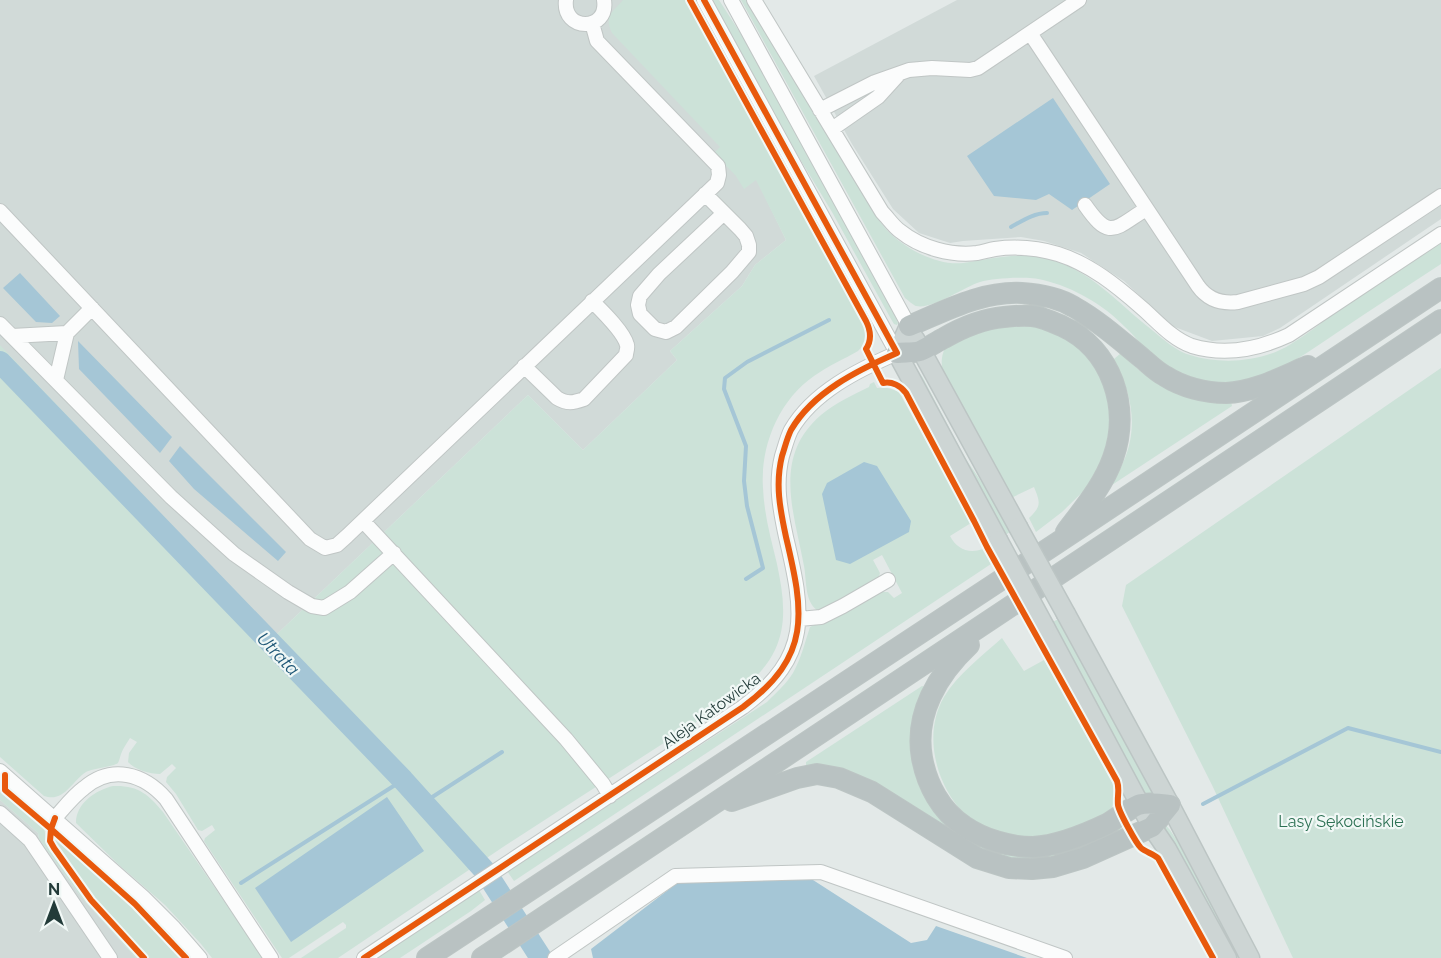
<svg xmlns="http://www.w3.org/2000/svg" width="1441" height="958" viewBox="0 0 1441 958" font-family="Raleway,sans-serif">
<rect width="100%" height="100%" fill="#e3e9e8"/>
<!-- built -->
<path fill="#d1dad8" d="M0 0H667L711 85 786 240 755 265 742 286 670 351 677 360 583 450 528 395 276 635 0 346Z
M957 0H1441V219L1280 328 1263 336 1212 341 1172 326 1124 281 1081 253 1044 241 1021 237 963 241 950 243 919 233 893 209 852 144 814 76Z
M0 800 38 833 39 839 81 897 136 958H0Z"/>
<!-- green -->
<path fill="#cce2d8" d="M623 0H685L863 324C867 335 867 342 858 351 844 359 828 366 814 376 779 400 760 446 763 488 764 514 771 539 777 564 783 593 788 622 775 650 763 675 740 691 718 708L506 845 338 958H301L346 928V925L343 922 289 958H282L204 841 205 838 215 830 212 825 202 831 198 830 176 794 166 782 167 777 176 768 172 764 160 774C150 774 135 770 128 762L129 753 137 742 130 738C127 743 123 748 121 754 120 757 119 761 118 763 113 767 94 768 86 772 72 781 64 803 44 796L0 757V345L276 635 528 395 583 450 677 360 670 351 742 286 755 265 786 240 756 180 744 189 736 176 714 153 720 147 612 33C604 16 612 13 623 0Z
M711 0H719L746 42 895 314 898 323 897 325 894 324 891 319 832 212 780 126Z
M741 0H747L876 215C880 221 884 228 890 233 907 250 939 266 963 263 990 259 1017 252 1044 258 1090 268 1117 303 1152 330 1163 339 1176 351 1190 355 1221 365 1263 362 1291 344 1308 334 1323 321 1339 310 1373 287 1407 265 1441 242V264C1406 287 1370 310 1335 334 1309 351 1282 372 1251 380 1221 388 1185 382 1160 363 1147 353 1137 338 1125 327 1104 305 1073 287 1043 280 1028 276 995 278 980 282 964 287 932 310 916 306 913 305 908 300 905 298Z
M991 323 1041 324 1077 342 1109 382 1114 424 1099 476 1062 512 1036 532 1029 518C1042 506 1040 502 1034 487L1011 498 943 372C941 363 941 357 945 348Z
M1121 353C1144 378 1177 398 1212 402 1218 402 1225 401 1231 401L1232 406 1112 485C1119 471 1127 457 1130 441 1136 412 1127 385 1114 359Z
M914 365 923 378 965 458 999 507 1011 531 1004 536 912 366Z
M1441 368V958H1293L1212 785 1122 606 1126 585Z
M874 382 877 388C886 387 891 388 899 392L971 523 950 536C957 549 968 554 983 549L991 564 514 881 507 871 767 702C776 693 786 684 793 673 801 659 805 642 810 627L880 592H888L894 598 902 593 882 555 873 560 880 573 877 582 820 612C804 604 807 581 804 566 794 512 772 457 821 415 835 403 853 395 869 387L870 384Z
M1059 619 1151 784 1153 792 1152 801 1148 800 1052 622Z
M1002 638 1024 671 1044 660 1113 784 1114 799 1111 812C1085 823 1057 841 1029 839 1011 839 990 835 976 824 939 797 920 738 944 697 958 674 982 656 1002 638Z
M922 686 925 687 926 691 918 769 988 846 1118 824 1123 830 1058 859 1010 860 983 853 806 769V762Z
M113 786C138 785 148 794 163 812L263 958H212L201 944 165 905 119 865 76 823C76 803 96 790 113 786Z
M0 792 44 828 47 843 78 887 92 906 139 958H136L81 897 39 839 38 833 0 800Z
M1160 821H1162L1170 830 1178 842 1220 921 1244 958H1234Z
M55 839 131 906 156 929 181 958H148L93 896 55 842 54 840Z
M479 890 485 900 471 911 400 958H374Z"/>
<!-- water -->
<path fill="#a5c6d6" d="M1053 98 1110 184 1072 210 1049 194 1036 200 994 196 967 156Z
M20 273 60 316 52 323 36 322 3 288Z
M78 341 172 437 160 453 79 369Z
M180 446 286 552 278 561 194 489 169 461Z
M864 462 877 466 911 521 909 532 850 564 836 560 822 494 827 483Z
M387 797 424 851 291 942 255 888Z
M685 877 813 880 911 943 927 940 936 926 1027 958H593L591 949Z"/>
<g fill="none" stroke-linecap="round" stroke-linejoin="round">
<!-- stream -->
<path stroke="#a5c6d6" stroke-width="4" d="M1011 227C1022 221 1034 213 1047 213
M746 579 763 568 747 506 744 481 746 446 724 389 725 378 747 362 829 320
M423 803 502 752
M1203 804 1348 728 1441 752
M241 883 403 780"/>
<!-- river -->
<path stroke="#a5c6d6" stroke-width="22" d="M0 362 403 780 485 871 541 958"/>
<!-- minor casing -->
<g stroke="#c0c6c5" stroke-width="16">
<path id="minor" d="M566 0C562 32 609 32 604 0
M731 0 909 326
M754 0 882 212C888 218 893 226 900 231 921 248 951 256 977 253 983 252 989 250 995 249 1017 246 1038 248 1058 254 1090 264 1117 286 1142 308 1157 321 1172 339 1192 346 1225 356 1259 349 1289 335L1441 234
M1030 33 1198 286C1208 300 1222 304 1238 302L1304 284 1319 277 1441 196
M820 110 875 82 909 70 932 68 970 70 978 68 1079 0
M832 129 878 97 898 75
M705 194 740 229 746 236 749 245V252L732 272 676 327 666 332 655 329 640 314 638 305 640 296 659 274 724 213
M1085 205C1110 241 1114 229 1146 209
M0 211 310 539 325 548 337 545 347 536 717 183 719 175 718 166 597 41 592 23
M0 324 171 497 234 554 288 592 312 606 324 608 350 592 394 553
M12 336 67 333
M524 366 557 398C567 404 573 403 584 399L626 355C626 352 628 348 627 345 624 332 601 310 592 301
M56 380 67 333 92 308
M363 521 566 739 603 784 610 796
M799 619 821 617 843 606 888 580
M0 771 143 897 174 928 200 958
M0 813 30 840 110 958
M55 818C64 808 73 796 84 788 112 764 144 774 166 799L271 958
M364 958 743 707C812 656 804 613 786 537 780 509 775 484 782 456 785 447 787 438 791 430 813 392 858 370 897 353L704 0
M555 958 675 876 821 872 1065 958"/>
</g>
<!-- major casing -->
<g stroke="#bcc5c4" stroke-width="21">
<path id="major" d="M909 326 897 353 998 540
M915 339 1018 527
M1066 614 1170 805 1250 958
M1045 627 1152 827 1167 849 1227 958"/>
</g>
<!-- highway casing -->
<g stroke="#bcc5c4" stroke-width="22">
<path id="highway" d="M909 326C945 311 981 291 1022 293 1039 294 1059 298 1074 307 1099 321 1121 341 1143 359 1150 365 1157 372 1165 376 1182 387 1205 393 1226 393 1254 392 1282 377 1308 366
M897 353C904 352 913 353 920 351 928 348 936 342 944 338 963 327 982 319 1004 317 1013 316 1023 315 1032 316 1042 317 1053 322 1062 326 1112 349 1131 408 1113 458 1103 486 1084 508 1066 532
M969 645C938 674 914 714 922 758 927 785 941 811 964 826 983 839 1009 847 1033 847 1056 846 1086 834 1107 824 1117 818 1127 810 1138 805 1147 802 1161 804 1170 805
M732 801 797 778 817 774 839 778 872 792 977 858 1009 868 1032 869 1053 867 1083 858 1152 827 1170 805
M427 958 1057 543 1441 288
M482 958 1441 320"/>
</g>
<!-- minor -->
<use href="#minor" stroke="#fbfcfc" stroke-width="14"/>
<!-- major -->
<use href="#major" stroke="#cdd5d4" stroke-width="18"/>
<!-- highway -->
<use href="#highway" stroke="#b9c2c2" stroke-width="20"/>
<!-- major-bridge casing -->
<g stroke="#bcc5c4" stroke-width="21" stroke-linecap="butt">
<path id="major-bridge" d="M1018 527 1066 614
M998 540 1045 627"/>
</g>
<!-- major-bridge -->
<use href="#major-bridge" stroke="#cdd5d4" stroke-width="18"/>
<!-- cycleway casing -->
<g stroke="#f1f8f6" stroke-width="10">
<path id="cycleway" d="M690 0 866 321C871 331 872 340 866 349L883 383C892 381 901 386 906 393L974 521 987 547 1117 781C1120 789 1117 796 1118 805 1119 812 1136 843 1141 848 1146 852 1153 854 1158 858L1213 958
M5 775V790L51 829 50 841 54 848 91 900 144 958
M55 818 51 829 135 904 186 958
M364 958 743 707C812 656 804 613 786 537 780 509 775 484 782 456 785 447 787 438 791 430 813 392 858 370 897 353L704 0"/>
</g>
<!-- cycleway -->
<use href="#cycleway" stroke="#e8590c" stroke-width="6"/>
</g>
<g text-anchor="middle" stroke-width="4.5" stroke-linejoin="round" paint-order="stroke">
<!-- street labels -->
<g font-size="16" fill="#223b39" stroke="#f1f8f6">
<text transform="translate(711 710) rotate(-36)" y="6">Aleja Katowicka</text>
</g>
<!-- park labels -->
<g font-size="16" fill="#2d7154" stroke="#f1f8f6">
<text x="1341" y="827">Lasy Sękocińskie</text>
</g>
<!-- water labels -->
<g font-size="18" font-style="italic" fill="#1d5676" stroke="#f1f8f6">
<text transform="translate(278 654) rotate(46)" y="6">Utrata</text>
</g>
</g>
<!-- north arrow -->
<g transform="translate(54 904)" stroke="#f1f8f6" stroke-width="4.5" paint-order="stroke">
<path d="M0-4.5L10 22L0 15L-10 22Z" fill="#223b39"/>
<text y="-9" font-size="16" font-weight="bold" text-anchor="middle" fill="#223b39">N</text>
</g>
</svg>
